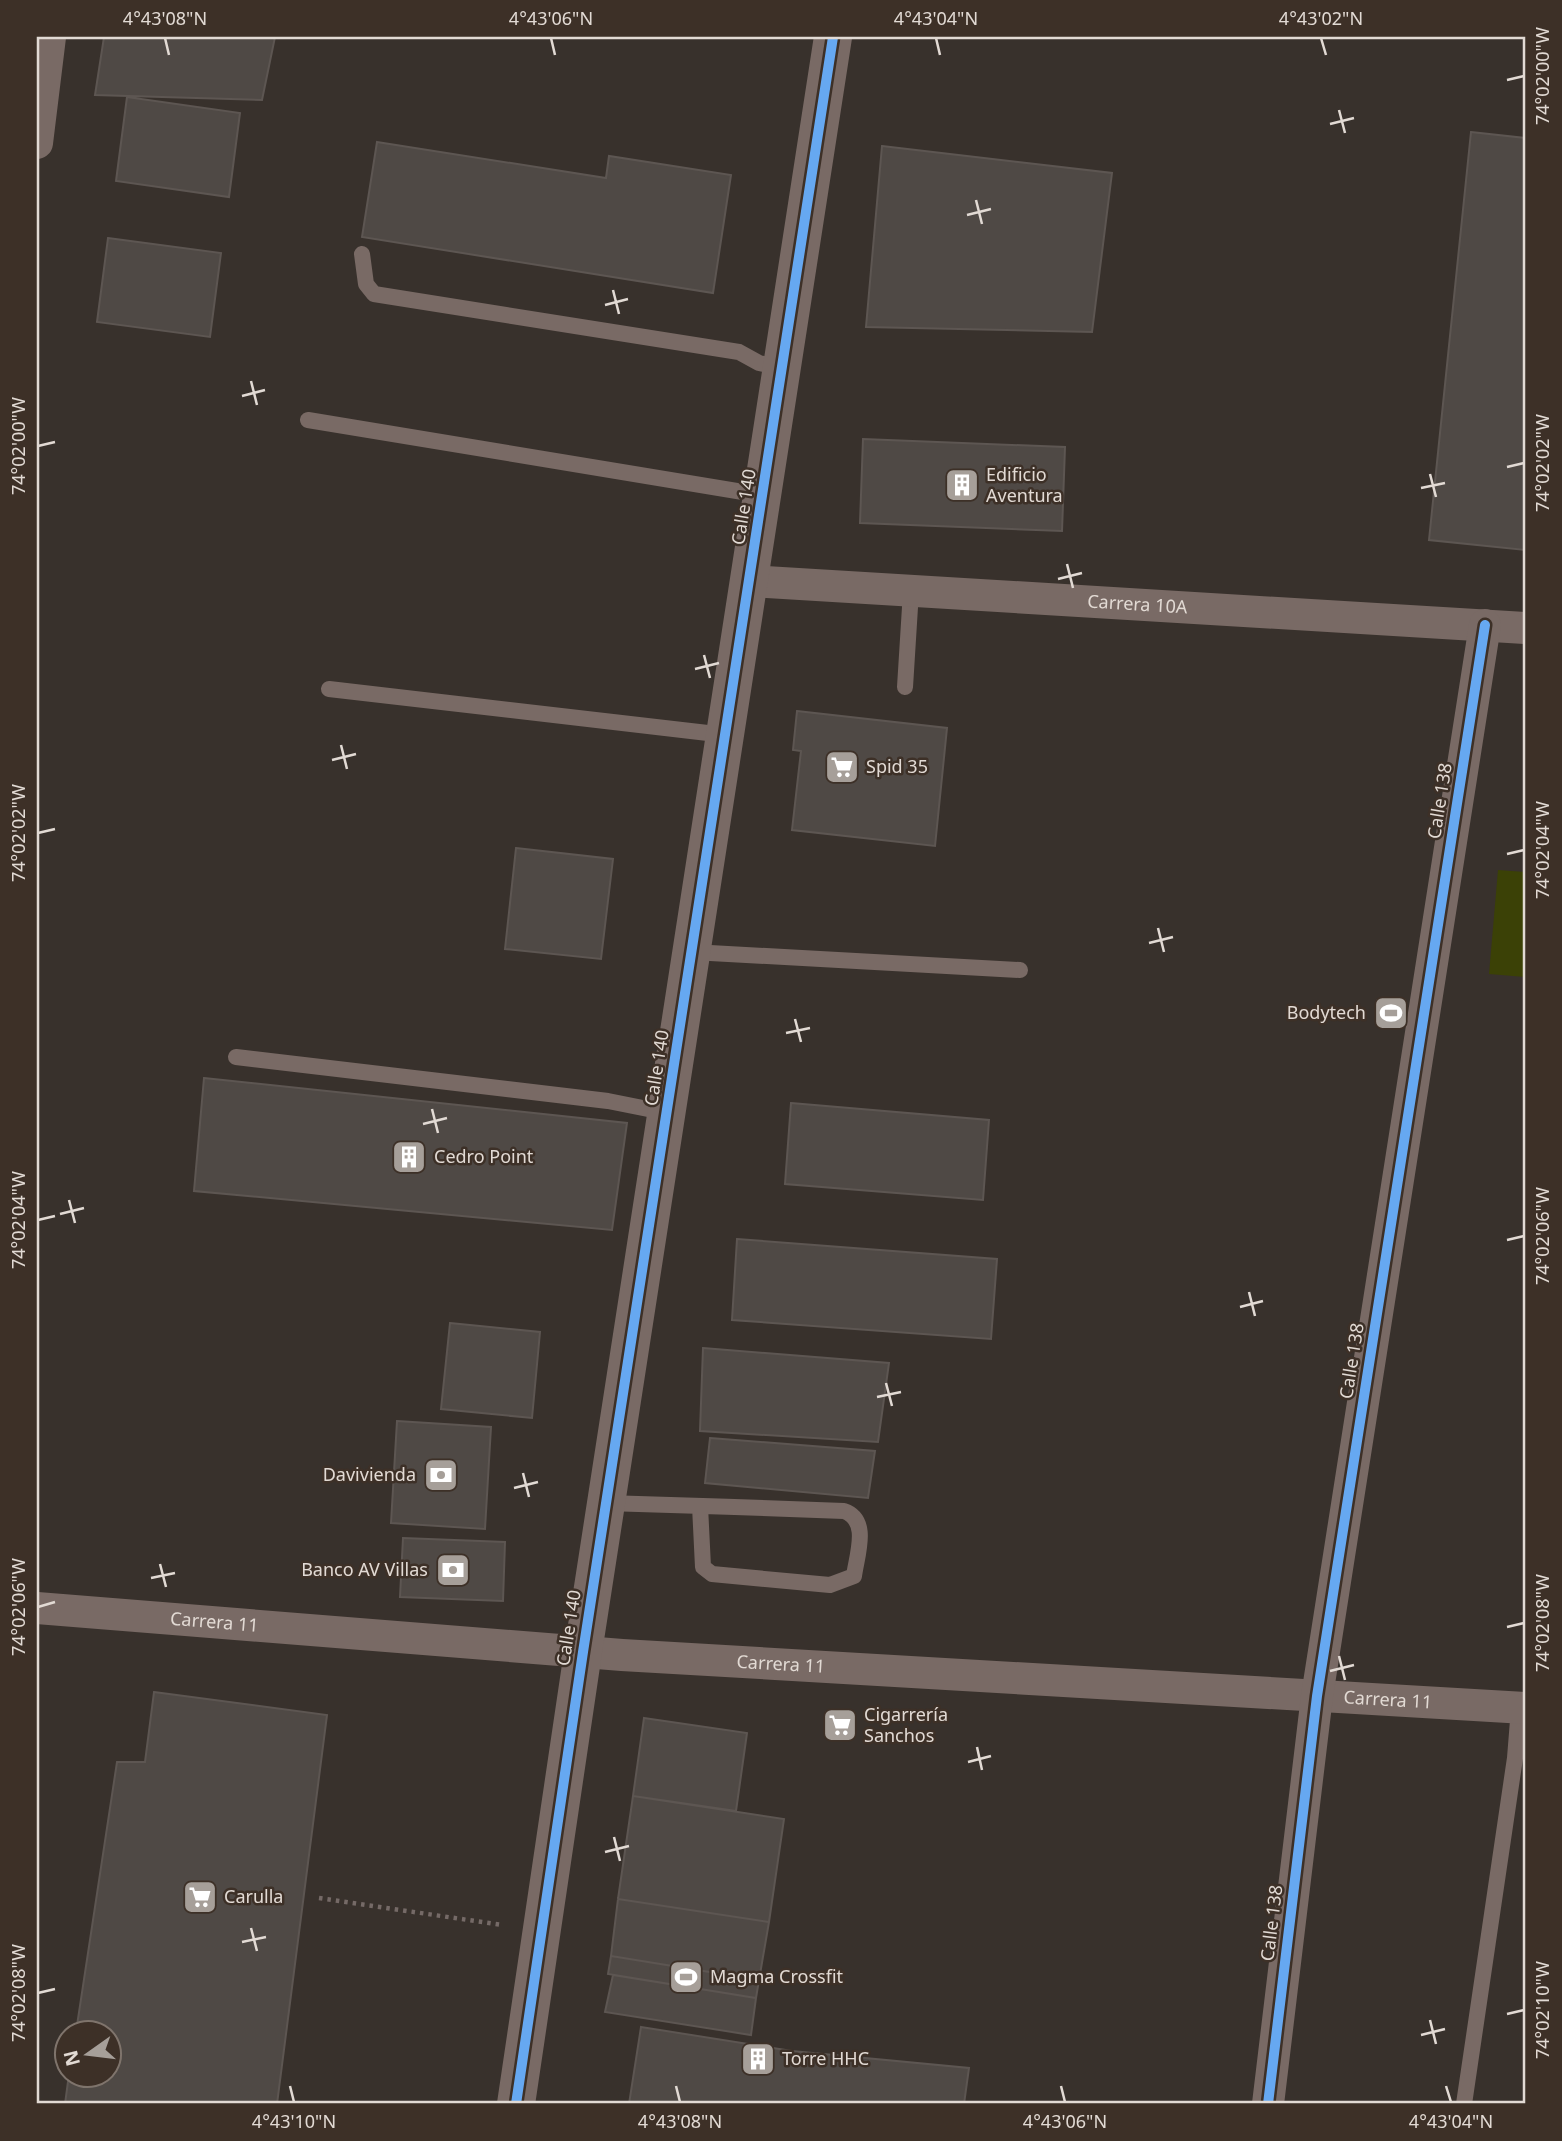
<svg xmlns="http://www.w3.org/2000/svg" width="1562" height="2141" viewBox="0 0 1562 2141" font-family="'Noto Sans',sans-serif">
<rect width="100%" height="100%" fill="#38312c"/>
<!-- green -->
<path fill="#3b4106" d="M1498 870 1525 872V977L1489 974Z"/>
<!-- building -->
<path fill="#4f4945" stroke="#5d5652" stroke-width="2" d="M104 37H275L262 100 95 95Z
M127 97 240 113 229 197 116 181Z
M1471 132 1525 138V550L1429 540Z
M377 142 606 178 609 156 731 175 713 293 362 237Z
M882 146 1112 173 1092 332 866 327Z
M108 238 221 253 210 337 97 322Z
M863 439 1065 447 1062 531 860 523Z
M797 711 947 728 935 846 792 830 801 751 793 750Z
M516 848 613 859 601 959 505 949Z
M204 1078 627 1123 612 1230 194 1191Z
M791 1103 989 1120 983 1200 785 1184Z
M737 1239 997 1259 991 1339 732 1320Z
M450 1323 540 1332 532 1418 441 1409Z
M703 1348 889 1363 878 1442 700 1431Z
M397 1421 491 1427 485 1529 391 1523Z
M710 1438 875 1451 868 1498 705 1483Z
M403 1538 505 1542 503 1601 400 1597Z
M154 1692 327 1715 277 2104H65L69 2074H108V2032H76L117 1762H145Z
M644 1718 747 1733 736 1811 633 1796Z
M633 1796 784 1819 769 1922 618 1899Z
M618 1899 769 1922 759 1980 611 1956Z
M611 1956 759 1980 756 1998 608 1974Z
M613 1975 756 1998 751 2035 605 2012Z
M641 2027 792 2051 969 2068 964 2104H629Z"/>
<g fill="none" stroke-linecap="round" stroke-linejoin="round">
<!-- path -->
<path stroke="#756a67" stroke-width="4.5" stroke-dasharray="3.5 5" stroke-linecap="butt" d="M319 1898 502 1925"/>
<!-- service -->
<path stroke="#796a65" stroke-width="16" d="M362 254 366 284 374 294 739 352 759 363 782 368
M308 420 761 495
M905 687 911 591
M329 689 725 735
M692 952 1020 970
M236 1057 608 1101 668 1113
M606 1503C685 1505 765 1508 844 1511 870 1520 857 1554 854 1576L830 1585 712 1574 703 1567 700 1506
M1464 2104 1515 1758 1519 1708"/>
<!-- minor -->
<g stroke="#796a65" stroke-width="32">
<path d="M37 143 50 37"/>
<path id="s1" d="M750 581 1525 628"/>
<path id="s2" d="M37 1608 622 1655 1525 1708"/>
<path d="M1268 2104 1317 1696 1485 625"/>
</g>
<!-- tertiary -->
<path stroke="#796a65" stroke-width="38" d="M516 2104 583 1652 833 37"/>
<!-- cycleway casing -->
<g stroke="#3d3027" stroke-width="15">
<path id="cycleway" d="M516 2104 583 1652 833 37
M1268 2104 1317 1696 1485 625"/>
</g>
<!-- cycleway -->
<use href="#cycleway" stroke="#66a8f1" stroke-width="10"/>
</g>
<!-- ticks -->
<path fill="none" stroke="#e2dad4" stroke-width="2.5" d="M165 38 169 55M551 38 555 55M936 38 940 55M1321 38 1326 55M1507 80 1524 76M1339 110 1345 133M1330 124 1354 118M976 200 982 224M967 215 991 209M613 290 619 314M605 305 628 299M251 381 257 405M242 396 265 390M38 446 55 442M1507 467 1524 463M1430 474 1436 497M1421 488 1445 483M1067 564 1073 588M1058 579 1082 573M704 655 710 678M695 669 719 663M341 745 347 769M332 760 356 754M38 833 55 829M1507 854 1524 850M1158 928 1164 952M1149 943 1173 937M795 1019 801 1042M786 1033 810 1028M432 1109 438 1133M423 1124 447 1118M69 1200 75 1223M60 1214 84 1208M38 1220 55 1216M1507 1240 1524 1236M1249 1292 1255 1316M1240 1307 1263 1301M886 1383 892 1406M877 1397 901 1392M523 1473 529 1497M514 1488 538 1482M160 1564 166 1587M151 1578 175 1573M38 1607 55 1602M1507 1627 1524 1623M1339 1656 1345 1680M1330 1671 1354 1665M977 1747 982 1770M968 1762 991 1756M614 1837 620 1861M605 1852 629 1846M251 1928 257 1951M242 1942 266 1937M38 1993 55 1989M1507 2014 1524 2010M1430 2020 1436 2044M1421 2035 1445 2029M290 2086 294 2102M676 2086 680 2102M1061 2086 1065 2102M1446 2086 1451 2102"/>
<!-- icons -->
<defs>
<g id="building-square" transform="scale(1.75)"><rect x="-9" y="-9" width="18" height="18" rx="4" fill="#a69f99" stroke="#3d3027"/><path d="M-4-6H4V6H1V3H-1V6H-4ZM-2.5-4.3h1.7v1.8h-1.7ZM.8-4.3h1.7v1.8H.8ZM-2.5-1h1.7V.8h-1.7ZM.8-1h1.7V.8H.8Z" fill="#fff"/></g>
<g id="supermarket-square" transform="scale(1.75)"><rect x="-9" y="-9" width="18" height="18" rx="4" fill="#a69f99" stroke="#3d3027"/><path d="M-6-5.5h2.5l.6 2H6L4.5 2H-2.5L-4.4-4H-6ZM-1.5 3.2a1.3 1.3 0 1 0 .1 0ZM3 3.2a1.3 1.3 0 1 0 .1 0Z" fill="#fff"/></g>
<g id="stadium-square" transform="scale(1.75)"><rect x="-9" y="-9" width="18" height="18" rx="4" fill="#a69f99" stroke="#3d3027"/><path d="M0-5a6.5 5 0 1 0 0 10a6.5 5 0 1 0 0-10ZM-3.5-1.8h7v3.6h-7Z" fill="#fff"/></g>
<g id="bank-square" transform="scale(1.75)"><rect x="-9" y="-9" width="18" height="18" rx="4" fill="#a69f99" stroke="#3d3027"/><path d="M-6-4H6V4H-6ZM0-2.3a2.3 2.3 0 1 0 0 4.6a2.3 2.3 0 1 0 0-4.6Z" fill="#fff"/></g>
</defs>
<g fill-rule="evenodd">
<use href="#building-square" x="962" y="485"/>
<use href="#supermarket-square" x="842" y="767"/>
<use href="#stadium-square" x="1391" y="1013"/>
<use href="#building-square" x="409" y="1157"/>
<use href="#bank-square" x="441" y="1475"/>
<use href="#bank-square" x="453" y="1570"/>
<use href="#supermarket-square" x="840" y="1725"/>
<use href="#supermarket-square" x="200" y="1897"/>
<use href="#stadium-square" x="686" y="1977"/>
<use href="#building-square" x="758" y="2059"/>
</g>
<g text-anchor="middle" stroke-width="5" stroke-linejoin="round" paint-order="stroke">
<!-- poi labels -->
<g font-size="18" fill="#e2dad4" stroke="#3d3027" text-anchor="start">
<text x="986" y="481">Edificio<tspan x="986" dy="21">Aventura</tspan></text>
<text x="866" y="773">Spid 35</text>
<text x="1366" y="1019" text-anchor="end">Bodytech</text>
<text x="434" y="1163">Cedro Point</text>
<text x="416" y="1481" text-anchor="end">Davivienda</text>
<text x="428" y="1576" text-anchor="end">Banco AV Villas</text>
<text x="864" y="1721">Cigarrería<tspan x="864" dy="21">Sanchos</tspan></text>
<text x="224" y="1903">Carulla</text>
<text x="710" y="1983">Magma Crossfit</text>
<text x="782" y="2065">Torre HHC</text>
</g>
<!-- street labels -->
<g font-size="18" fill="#e2dad4" stroke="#3d3027">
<text transform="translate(744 507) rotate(-81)" y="6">Calle 140</text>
<text dy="6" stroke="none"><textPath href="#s1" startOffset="388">Carrera 10A</textPath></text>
<text transform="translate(1440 801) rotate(-81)" y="6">Calle 138</text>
<text transform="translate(657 1068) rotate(-81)" y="6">Calle 140</text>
<text transform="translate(1352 1361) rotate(-81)" y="6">Calle 138</text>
<text dy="6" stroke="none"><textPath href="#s2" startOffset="178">Carrera 11</textPath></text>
<text transform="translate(569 1628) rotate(-81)" y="6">Calle 140</text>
<text dy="6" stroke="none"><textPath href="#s2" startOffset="746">Carrera 11</textPath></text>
<text dy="6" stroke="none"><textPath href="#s2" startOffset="1354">Carrera 11</textPath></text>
<text transform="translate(1272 1923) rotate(-83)" y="6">Calle 138</text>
</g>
</g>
<!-- border -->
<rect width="1562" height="2141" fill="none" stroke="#3d3027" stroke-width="77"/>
<!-- north arrow -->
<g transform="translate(88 2054) rotate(256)"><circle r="33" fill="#3d3027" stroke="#7f746c" stroke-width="2"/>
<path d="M0-5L12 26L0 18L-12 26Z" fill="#a69f99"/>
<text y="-10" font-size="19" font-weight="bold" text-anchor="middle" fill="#e2dad4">N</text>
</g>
<rect x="38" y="38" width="1486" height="2064" fill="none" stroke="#e2dad4" stroke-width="2.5"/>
<g font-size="18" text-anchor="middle" fill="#e2dad4">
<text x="165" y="25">4°43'08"N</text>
<text x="551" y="25">4°43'06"N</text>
<text x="936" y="25">4°43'04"N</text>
<text x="1321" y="25">4°43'02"N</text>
<text transform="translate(1543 76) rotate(-90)" y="6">74°02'00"W</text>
<text transform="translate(19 446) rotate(-90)" y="6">74°02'00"W</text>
<text transform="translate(1543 463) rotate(-90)" y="6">74°02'02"W</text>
<text transform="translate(19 833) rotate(-90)" y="6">74°02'02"W</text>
<text transform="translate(1543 850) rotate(-90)" y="6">74°02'04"W</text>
<text transform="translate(19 1220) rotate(-90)" y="6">74°02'04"W</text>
<text transform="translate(1543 1236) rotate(-90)" y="6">74°02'06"W</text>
<text transform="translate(19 1607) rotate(-90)" y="6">74°02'06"W</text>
<text transform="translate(1543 1623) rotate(-90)" y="6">74°02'08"W</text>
<text transform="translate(19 1993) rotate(-90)" y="6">74°02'08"W</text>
<text transform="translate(1543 2010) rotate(-90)" y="6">74°02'10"W</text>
<text x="294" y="2128">4°43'10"N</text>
<text x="680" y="2128">4°43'08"N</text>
<text x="1065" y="2128">4°43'06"N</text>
<text x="1451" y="2128">4°43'04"N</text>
</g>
</svg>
